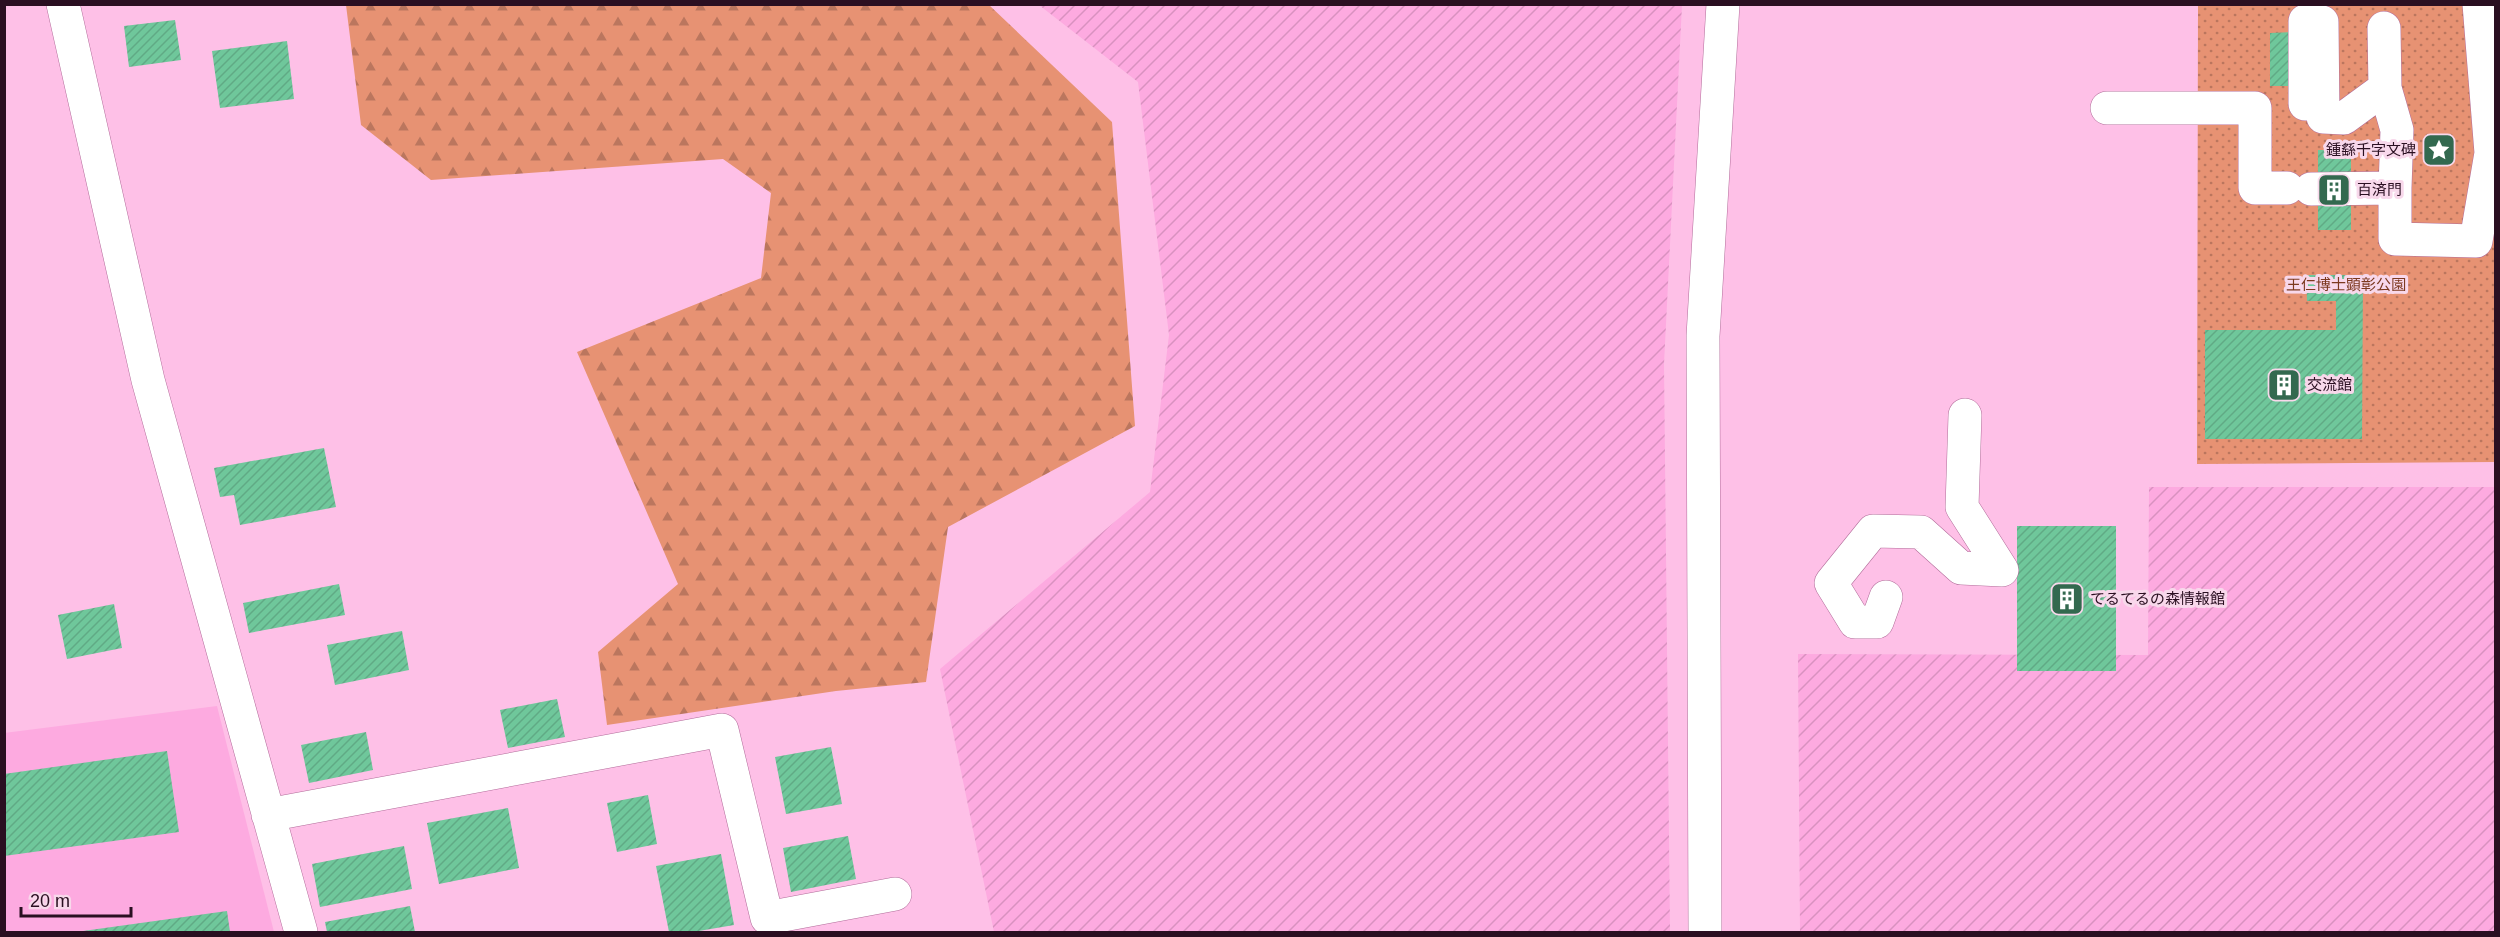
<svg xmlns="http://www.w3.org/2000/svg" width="2500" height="937" viewBox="0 0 2500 937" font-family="Helvetica,'Noto Sans JP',sans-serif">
<defs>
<pattern id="industrial-furrows" width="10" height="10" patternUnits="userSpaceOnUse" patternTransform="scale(1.5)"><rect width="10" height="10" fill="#fdaae0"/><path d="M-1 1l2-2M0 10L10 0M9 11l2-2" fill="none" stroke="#d991c0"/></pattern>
<pattern id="forest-firs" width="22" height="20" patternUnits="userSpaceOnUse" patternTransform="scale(1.5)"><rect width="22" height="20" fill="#e79273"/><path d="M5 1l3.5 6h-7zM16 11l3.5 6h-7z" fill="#bb765e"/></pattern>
<pattern id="park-dots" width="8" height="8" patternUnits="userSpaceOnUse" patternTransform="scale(1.5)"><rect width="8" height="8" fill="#e79273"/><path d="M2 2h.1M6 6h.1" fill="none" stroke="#bb765e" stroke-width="1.8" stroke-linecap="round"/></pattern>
<pattern id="building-hatch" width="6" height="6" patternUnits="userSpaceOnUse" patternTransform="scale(1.5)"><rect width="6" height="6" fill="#6fc79b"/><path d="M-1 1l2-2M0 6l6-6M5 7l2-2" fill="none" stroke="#60aa85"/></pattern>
</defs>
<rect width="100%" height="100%" fill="#fec0e7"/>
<!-- built -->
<path fill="#fdaae0" d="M217 706 274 932H5L4 733Z"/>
<!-- industrial -->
<path fill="url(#industrial-furrows)" d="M1039 5H1682L1664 364 1670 932H994L940 669 1150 492 1169 335 1138 82Z
M2149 487H2495V932H1800L1798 654 2148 655Z"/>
<!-- forest -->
<path fill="url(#forest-firs)" d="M346 5H989L1112 122 1135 426 948 527 926 682 836 691 607 725 598 652 678 584 577 352 761 278 771 193 723 159 431 180 361 125Z"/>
<!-- park -->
<path fill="url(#park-dots)" d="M2198 5H2495V462L2197 464Z"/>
<!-- building -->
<path fill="url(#building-hatch)" d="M175 20 181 60 129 67 124 26Z
M2293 32V86H2270V33Z
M287 41 294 99 220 108 212 51Z
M2318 150H2351V230H2318Z
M2306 275H2363L2362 439H2205V330H2336V301H2307Z
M324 448 336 507 240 525 234 495 220 497 214 468Z
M2017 526H2116V671H2017Z
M339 584 345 615 249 633 243 603Z
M114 604 122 648 67 659 58 615Z
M402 631 409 670 335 685 327 645Z
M557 699 565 737 508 748 500 710Z
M366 732 373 770 309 783 301 745Z
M831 747 842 804 786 814 775 757Z
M167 751 179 832 4 856V774Z
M648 795 657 844 617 852 607 803Z
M508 808 519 868 439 884 427 823Z
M848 836 856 879 791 892 783 848Z
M404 846 412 889 320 907 312 864Z
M721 854 734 925 693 932H669L656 866Z
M410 906 415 932H327L325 922Z
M227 911 230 932H83V931Z"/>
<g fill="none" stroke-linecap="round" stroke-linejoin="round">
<!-- street casing -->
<g stroke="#b26c9a" stroke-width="34">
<path id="street" d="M63 4 148 380 301 932
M2384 28 2385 88 2397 130 2395 188
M2305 104V21L2322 22 2323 117 2344 118 2385 88
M2107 108H2255V188H2287
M2311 189 2395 188V239L2476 241 2491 153 2479 4
M1886 597 1877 622H1855L1831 583 1873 531 1921 532 1961 568 2002 570 1962 507 1965 415
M268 815 722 730 767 918 895 894"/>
</g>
<!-- secondary casing -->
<g stroke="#b26c9a" stroke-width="34">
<path id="secondary" d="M1705 932 1703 336 1723 4"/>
</g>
<!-- street -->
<use href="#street" stroke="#fff" stroke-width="33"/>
<!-- secondary -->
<use href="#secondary" stroke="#fff" stroke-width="33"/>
</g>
<!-- icons -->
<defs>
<g id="sight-square" transform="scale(1.725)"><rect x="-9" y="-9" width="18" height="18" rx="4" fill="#33694f" stroke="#f8d8eb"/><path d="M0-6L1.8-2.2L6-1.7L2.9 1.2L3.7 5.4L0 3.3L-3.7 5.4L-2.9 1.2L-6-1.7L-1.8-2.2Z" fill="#fff"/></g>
<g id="building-square" transform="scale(1.725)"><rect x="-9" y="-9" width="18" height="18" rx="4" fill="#33694f" stroke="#f8d8eb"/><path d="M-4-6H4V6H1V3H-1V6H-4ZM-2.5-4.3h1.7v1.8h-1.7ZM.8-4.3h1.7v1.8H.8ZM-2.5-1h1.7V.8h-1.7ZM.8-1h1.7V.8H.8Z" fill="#fff"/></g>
</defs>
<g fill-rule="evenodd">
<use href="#sight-square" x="2439" y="150"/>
<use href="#building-square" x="2334" y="190"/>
<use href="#building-square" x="2284" y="385"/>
<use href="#building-square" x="2067" y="599"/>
</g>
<g text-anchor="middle" stroke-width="6" stroke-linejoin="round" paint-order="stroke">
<!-- poi labels -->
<g font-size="15" fill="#2a0f21" stroke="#f8d8eb" text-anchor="start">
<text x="2416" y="155" text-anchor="end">鍾繇千字文碑</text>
<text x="2357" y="195">百済門</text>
<text x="2307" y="390">交流館</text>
<text x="2090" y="604">てるてるの森情報館</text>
</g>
<!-- park labels -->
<g font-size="15" fill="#7c391f" stroke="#f8d8eb">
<text x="2346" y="290">王仁博士顕彰公園</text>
</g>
</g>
<!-- border -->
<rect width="2500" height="937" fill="none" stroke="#2a0f21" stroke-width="12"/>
<!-- scale -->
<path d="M21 907v9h110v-9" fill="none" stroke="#2a0f21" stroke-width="3"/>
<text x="30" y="907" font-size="18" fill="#2a0f21" stroke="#f8d8eb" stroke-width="4.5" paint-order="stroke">20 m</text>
</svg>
